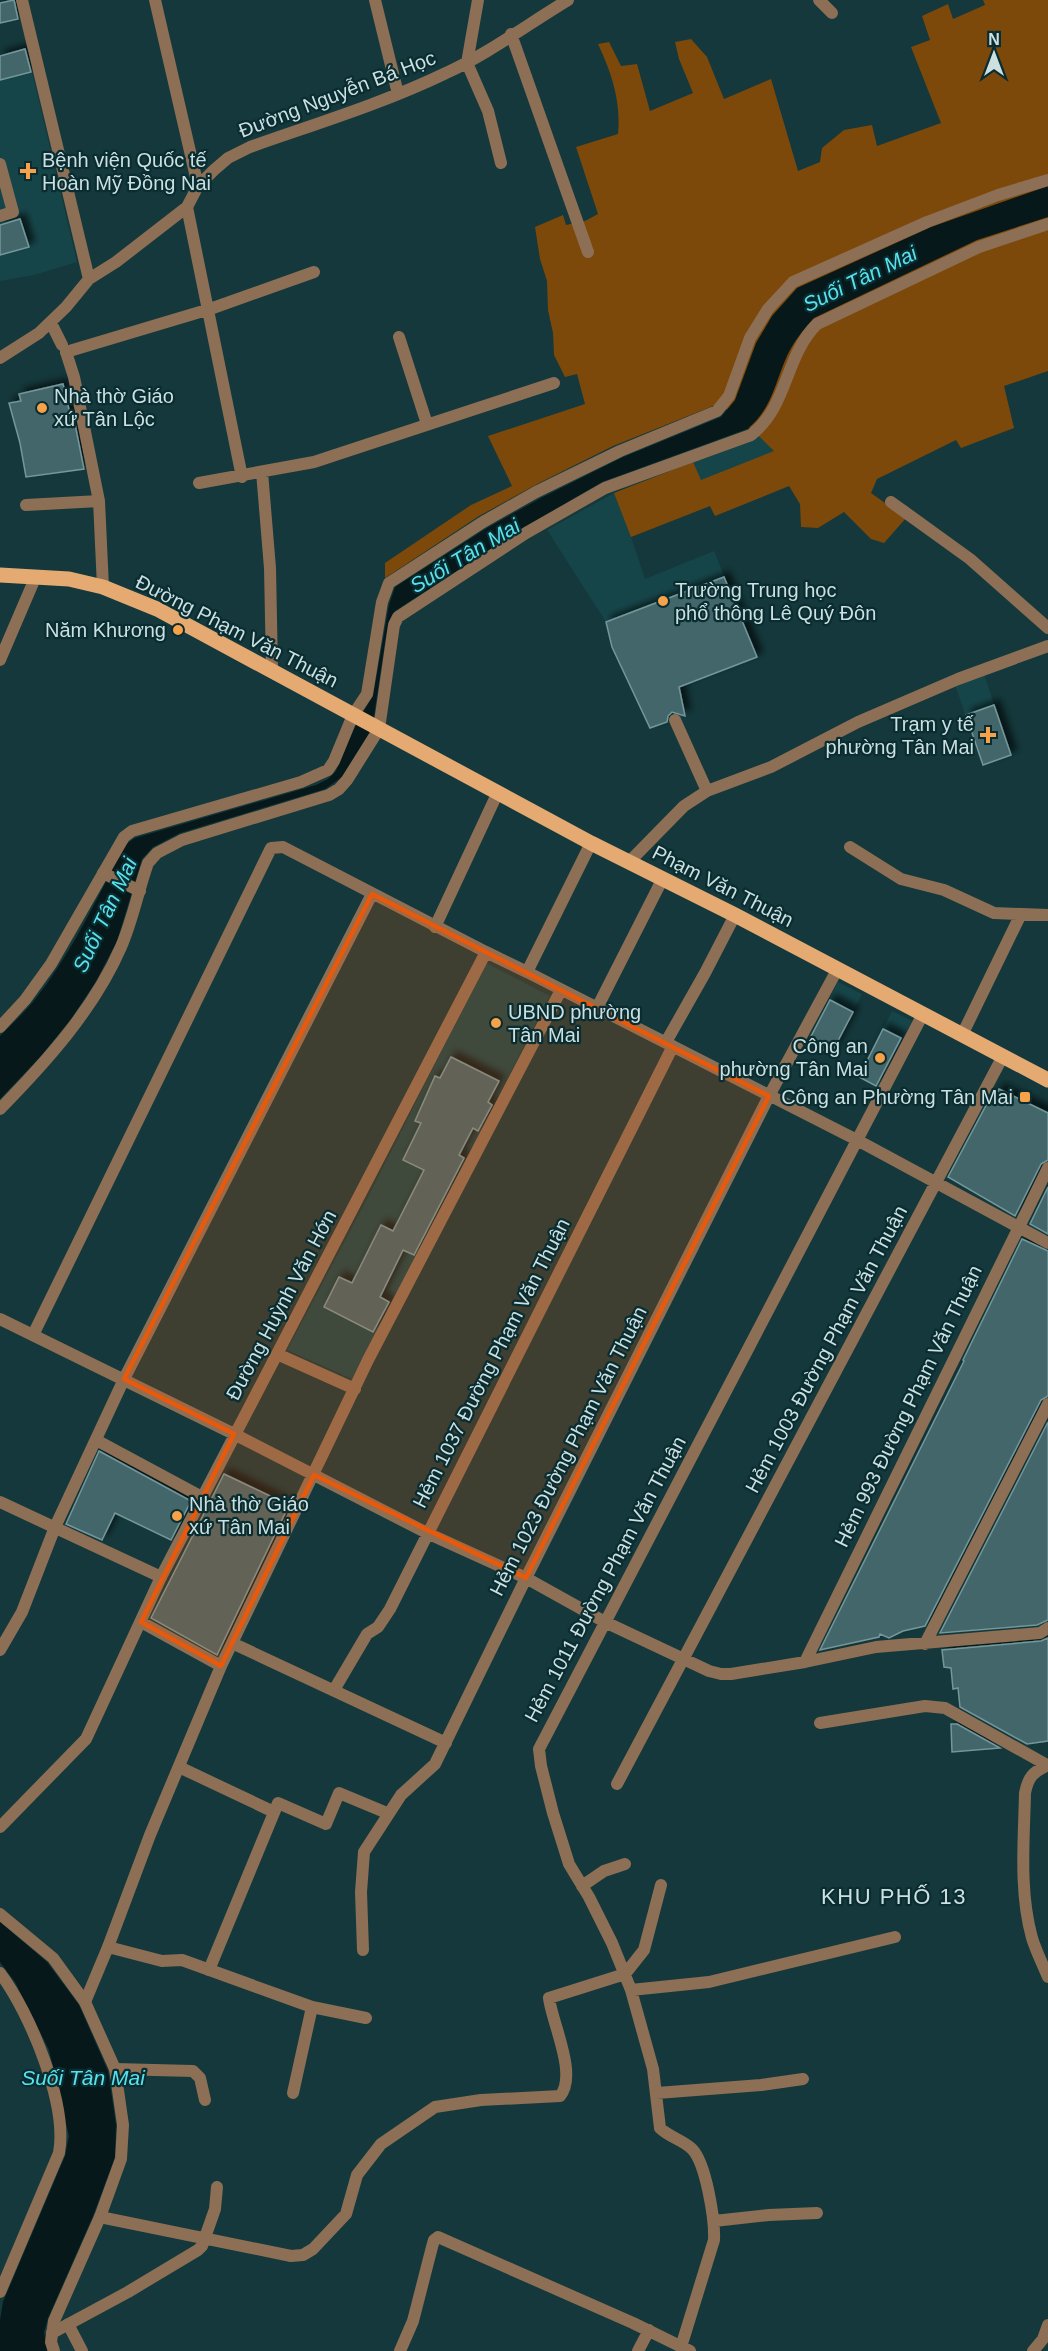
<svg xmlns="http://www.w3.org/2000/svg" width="1048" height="2351" viewBox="0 0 1048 2351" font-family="Helvetica,sans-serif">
<defs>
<filter id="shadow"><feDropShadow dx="5.5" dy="-5.5" stdDeviation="3" flood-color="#0009"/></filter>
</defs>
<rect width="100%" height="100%" fill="#14383b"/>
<!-- built -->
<path fill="#164549" d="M32 72 77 262 34 275 0 281V80Z
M759 436 775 451 789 486 715 516 710 506 631 537 645 579 714 551 757 657 679 687 685 716 650 728 612 647 606 622 547 530 614 493Z
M984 674 1011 755 983 765 955 685Z
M486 963 550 996 352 1379 287 1350 366 1201Z
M838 982 862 994 831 1054 807 1042Z
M892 1011 912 1021 878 1086 859 1077Z"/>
<!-- green -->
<path fill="#7d490a" d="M983 0H1048V371L1004 386 1014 428 961 448 956 440 877 479 871 493 906 518 884 543 871 539 844 512 818 528 801 527 800 504 789 486 715 516 710 506 631 537 614 493 693 462 701 480 774 451 733 411 713 406 613 446 539 483 479 516 385 578V563L471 505 512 486 488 436 585 404 577 374 565 377 554 355 553 333 548 310 547 281 540 259 535 227 563 215 566 225 585 221 598 214 576 147 618 134C621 101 612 74 598 44L609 42 621 66 637 64 650 111 693 93 679 59 675 42 691 39 707 57 724 99 771 79 798 171 820 162 822 148 844 130 872 125 877 146 941 123 911 47 930 40 922 16 948 4 953 19 985 5Z"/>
<!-- water -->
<path fill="#07181a" d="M1048 186V217L977 240 814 318C803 330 794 341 787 356 775 383 771 411 747 429L602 482 528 525 395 611 389 621 386 636 372 729 342 777 325 789 180 833 153 847 142 859 117 941 95 983 71 1019 40 1057 0 1099V1036C11 1025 23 1014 33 1002 71 955 97 898 125 845L135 838 316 785 328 779 336 771 357 722 373 696 389 605 395 587 487 528 541 498 621 458 721 417 735 400 756 343 772 316 797 288 931 227Z
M0 1922 47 1962 79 2005 108 2071 116 2125 115 2157 93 2216 48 2318 44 2332 47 2351H0V2320L3 2302 65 2156 69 2136 49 2050 15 1982 0 1962Z"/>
<!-- building -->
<path fill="#436669" stroke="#73979b" stroke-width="1.5" filter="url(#shadow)" d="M14 0 18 19 0 23V3Z
M25 49 31 72 0 80V56Z
M20 219 29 247 0 255V225Z
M63 384 70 414H73L84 469 26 477 20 443 9 403 21 401 19 394Z
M724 577 757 657 679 687 685 716 672 712 668 716 667 722 650 728 612 647 606 622Z
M994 705 1011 755 983 765 966 715Z
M830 1000 853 1012 831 1054 808 1042Z
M883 1029 901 1038 876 1086 859 1077Z
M451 1057 499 1081 488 1102 492 1105 478 1131 473 1128 459 1155 464 1158 414 1255 403 1250 380 1297 389 1302 373 1332 324 1307 339 1277 352 1283 381 1225 393 1231 424 1170 403 1160 421 1123 415 1121 435 1076 440 1078Z
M999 1089 1048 1113V1160L1041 1164 1015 1216 948 1177 990 1098 993 1099Z
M1048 1187V1234L1030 1224Z
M1022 1239 1048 1251V1396L1041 1400 925 1626 903 1631 889 1638 880 1634 879 1637 820 1650 964 1361 963 1360Z
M1048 1422V1620L1037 1625 940 1633Z
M99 1451 191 1501 171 1540 115 1513 102 1540 66 1524Z
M224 1474 289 1505 217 1655 151 1618Z
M1048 1638V1741L1027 1744 960 1707 958 1688 953 1689 951 1668 944 1667 942 1650 1041 1641Z
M951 1724H957L1000 1748 952 1752Z"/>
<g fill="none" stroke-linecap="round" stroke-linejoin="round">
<!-- service -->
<path stroke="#8c6f54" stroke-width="12" d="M0 164 13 212 0 216
M187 207 242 477
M399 337 427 424
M66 352 210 309 314 272
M262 472 270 568 272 669
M199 483 314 462 554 383
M891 502 970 559 1048 628
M435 927 498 792
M0 1027 25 1000 51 964 124 837 132 831 301 782 328 770 334 761 353 715 367 694 382 602 389 583 483 522 536 492 620 451 717 411 729 396 750 338 768 309 793 282 927 222 998 195 1048 180
M0 1109C47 1061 94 1009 121 947 133 919 138 891 148 863L157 853 182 840 329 795 339 789 347 780 379 729 394 625 398 617 526 533 605 488 751 435C789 405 784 357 817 324L979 247 1048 224
M96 1440 202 1497
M0 1502 161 1577
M179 1767 274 1812
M0 1914 53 1958 85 2002 115 2069 123 2125 121 2159 100 2217 54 2321 51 2342 54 2351
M209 1970 278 1803 326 1824 339 1793 387 1813
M0 1973C30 2013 68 2104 59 2153L0 2292"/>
<!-- minor -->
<path stroke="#8c6f54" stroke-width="12" d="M22 0 89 279
M155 0 198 186
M375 0 398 94
M478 0 467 63 488 111 501 163
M819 0 832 13
M511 34 588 252
M51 323 62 345
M66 352 74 377 99 501 103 587
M0 358 39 333 66 307 89 279 116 262 187 207 198 186 214 170 228 158 250 147C315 124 384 103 446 73 488 54 528 24 568 0
M26 505 99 501
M0 660 36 576
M675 720 707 791
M850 847 901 879 944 890 994 913 1048 915
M630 861 684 806 707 791 771 767 858 722 958 679 1048 646
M103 873 140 891
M527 972 857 1140 1048 1243
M597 1008 663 878
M962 1035 1021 914
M666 1042 705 973 735 915
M0 1319 234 1434 427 1533 526 1578 605 1622 709 1671 721 1674H731L805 1662 876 1647 1040 1633 1048 1628
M33 1335 271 848 283 847 486 952
M277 1354 355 1389
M141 1622 221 1666
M232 1643 446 1743
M925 1644 1048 1404
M0 1650 22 1612 55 1527 124 1379 372 894
M805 1662 1048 1168
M334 1690 367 1634 378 1627 390 1609 673 1046
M820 1723 925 1706 945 1708 1047 1765
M1048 1765C1033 1772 1028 1777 1025 1793 1024 1841 1019 1891 1032 1938 1036 1951 1043 1965 1048 1977
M617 1784 1003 1056
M0 1827 86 1739 161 1577 486 952 527 972 591 843
M582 1886 604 1871 625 1864
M108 1947 162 1961 182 1960 312 2007 366 2018
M363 1950 361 1892 364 1852 401 1795 435 1764 526 1578 769 1096 837 970
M631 1990 709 1982 895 1937
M85 2002 108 1947 150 1835 221 1666 368 1360 561 990
M115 2069 193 2071 200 2078 205 2100
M293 2093 312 2007
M657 2093 761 2085 803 2079
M100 2217 291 2256 303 2255 313 2249 346 2214 357 2175 381 2144 435 2107 481 2100 560 2096C578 2075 552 2023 549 1998L625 1974 644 1950 661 1885
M714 2221 769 2215 817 2213
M68 2324 82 2351
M52 2333 128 2292 198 2250 202 2246 215 2209 217 2187
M681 2347 714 2240C715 2220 706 2163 692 2149 683 2140 669 2137 660 2128L653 2069 631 1990 612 1943 589 1897 569 1864 553 1813 541 1766 539 1749 923 1014
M400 2351 413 2321 432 2247 434 2240 438 2237 633 2323 690 2351
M638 2351 649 2330
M1033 2351 1043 2339 1048 2325"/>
<!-- primary -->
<path stroke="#e5aa72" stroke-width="15" d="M0 575 69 579 103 587 157 609 591 843 735 915 1048 1080"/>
</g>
<!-- marked area -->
<path fill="#e8590c" fill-opacity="0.2" stroke="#e8590c" stroke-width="4.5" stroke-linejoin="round" d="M372 894 769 1096 526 1578 314 1475 221 1666 141 1622 234 1434 124 1379Z"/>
<!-- markers -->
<g fill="#f7a148" stroke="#092d31" stroke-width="2">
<path d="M25 162h6v6h6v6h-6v6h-6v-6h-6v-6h6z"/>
<circle cx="42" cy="408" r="6"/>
<circle cx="663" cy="601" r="6"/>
<circle cx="178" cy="630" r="6"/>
<path d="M985 726h6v6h6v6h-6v6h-6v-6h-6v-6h6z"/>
<circle cx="496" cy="1023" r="6"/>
<circle cx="880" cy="1058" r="6"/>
<rect x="1019" y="1091" width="12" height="12" rx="3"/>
<circle cx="177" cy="1516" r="6"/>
</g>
<g text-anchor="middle" stroke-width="4.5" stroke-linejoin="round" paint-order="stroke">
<!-- street labels -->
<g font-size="20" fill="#ccdfe1" stroke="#092d31">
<text transform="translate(337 94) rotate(-21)" y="7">Đường Nguyễn Bá Học</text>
<text transform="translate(237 631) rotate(27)" y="7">Đường Phạm Văn Thuận</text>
<text transform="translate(723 886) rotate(27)" y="7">Phạm Văn Thuận</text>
<text transform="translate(281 1305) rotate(-62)" y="7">Đường Huỳnh Văn Hớn</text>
<text transform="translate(826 1349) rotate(-62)" y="7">Hẻm 1003 Đường Phạm Văn Thuận</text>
<text transform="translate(491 1363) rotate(-63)" y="7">Hẻm 1037 Đường Phạm Văn Thuận</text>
<text transform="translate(908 1406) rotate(-64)" y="7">Hẻm 993 Đường Phạm Văn Thuận</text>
<text transform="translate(568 1451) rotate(-63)" y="7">Hẻm 1023 Đường Phạm Văn Thuận</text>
<text transform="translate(605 1579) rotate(-62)" y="7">Hẻm 1011 Đường Phạm Văn Thuận</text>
</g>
<!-- poi labels -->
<g font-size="20" fill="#ccdfe1" stroke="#092d31" text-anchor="start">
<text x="42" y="167">Bệnh viện Quốc tế<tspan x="42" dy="23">Hoàn Mỹ Đồng Nai</tspan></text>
<text x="54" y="403">Nhà thờ Giáo<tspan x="54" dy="23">xứ Tân Lộc</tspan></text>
<text x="675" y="597">Trường Trung học<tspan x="675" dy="23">phổ thông Lê Quý Đôn</tspan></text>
<text x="166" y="637" text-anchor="end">Năm Khương</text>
<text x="974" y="731" text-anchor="end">Trạm y tế<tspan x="974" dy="23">phường Tân Mai</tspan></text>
<text x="508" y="1019">UBND phường<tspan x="508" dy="23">Tân Mai</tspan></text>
<text x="868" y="1053" text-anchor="end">Công an<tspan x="868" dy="23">phường Tân Mai</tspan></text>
<text x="1013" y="1104" text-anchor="end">Công an Phường Tân Mai</text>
<text x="189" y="1511">Nhà thờ Giáo<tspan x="189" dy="23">xứ Tân Mai</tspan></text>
</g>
<!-- water labels -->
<g font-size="21" font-style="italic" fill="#57e2ee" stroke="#092d31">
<text transform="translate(860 279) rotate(-26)" y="7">Suối Tân Mai</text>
<text transform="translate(465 556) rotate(-31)" y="7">Suối Tân Mai</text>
<text transform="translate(105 915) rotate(-65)" y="7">Suối Tân Mai</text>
<text x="83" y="2085">Suối Tân Mai</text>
</g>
<!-- quarter labels -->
<g font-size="22" letter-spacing="1.5" fill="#ccdfe1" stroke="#092d31">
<text x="894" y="1904">KHU PHỐ 13</text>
</g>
</g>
<!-- north arrow -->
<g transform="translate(994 54)" stroke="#092d31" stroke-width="4.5" paint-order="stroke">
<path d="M0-4.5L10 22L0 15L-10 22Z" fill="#ccdfe1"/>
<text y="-9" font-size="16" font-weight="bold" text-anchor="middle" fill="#ccdfe1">N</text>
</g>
</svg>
